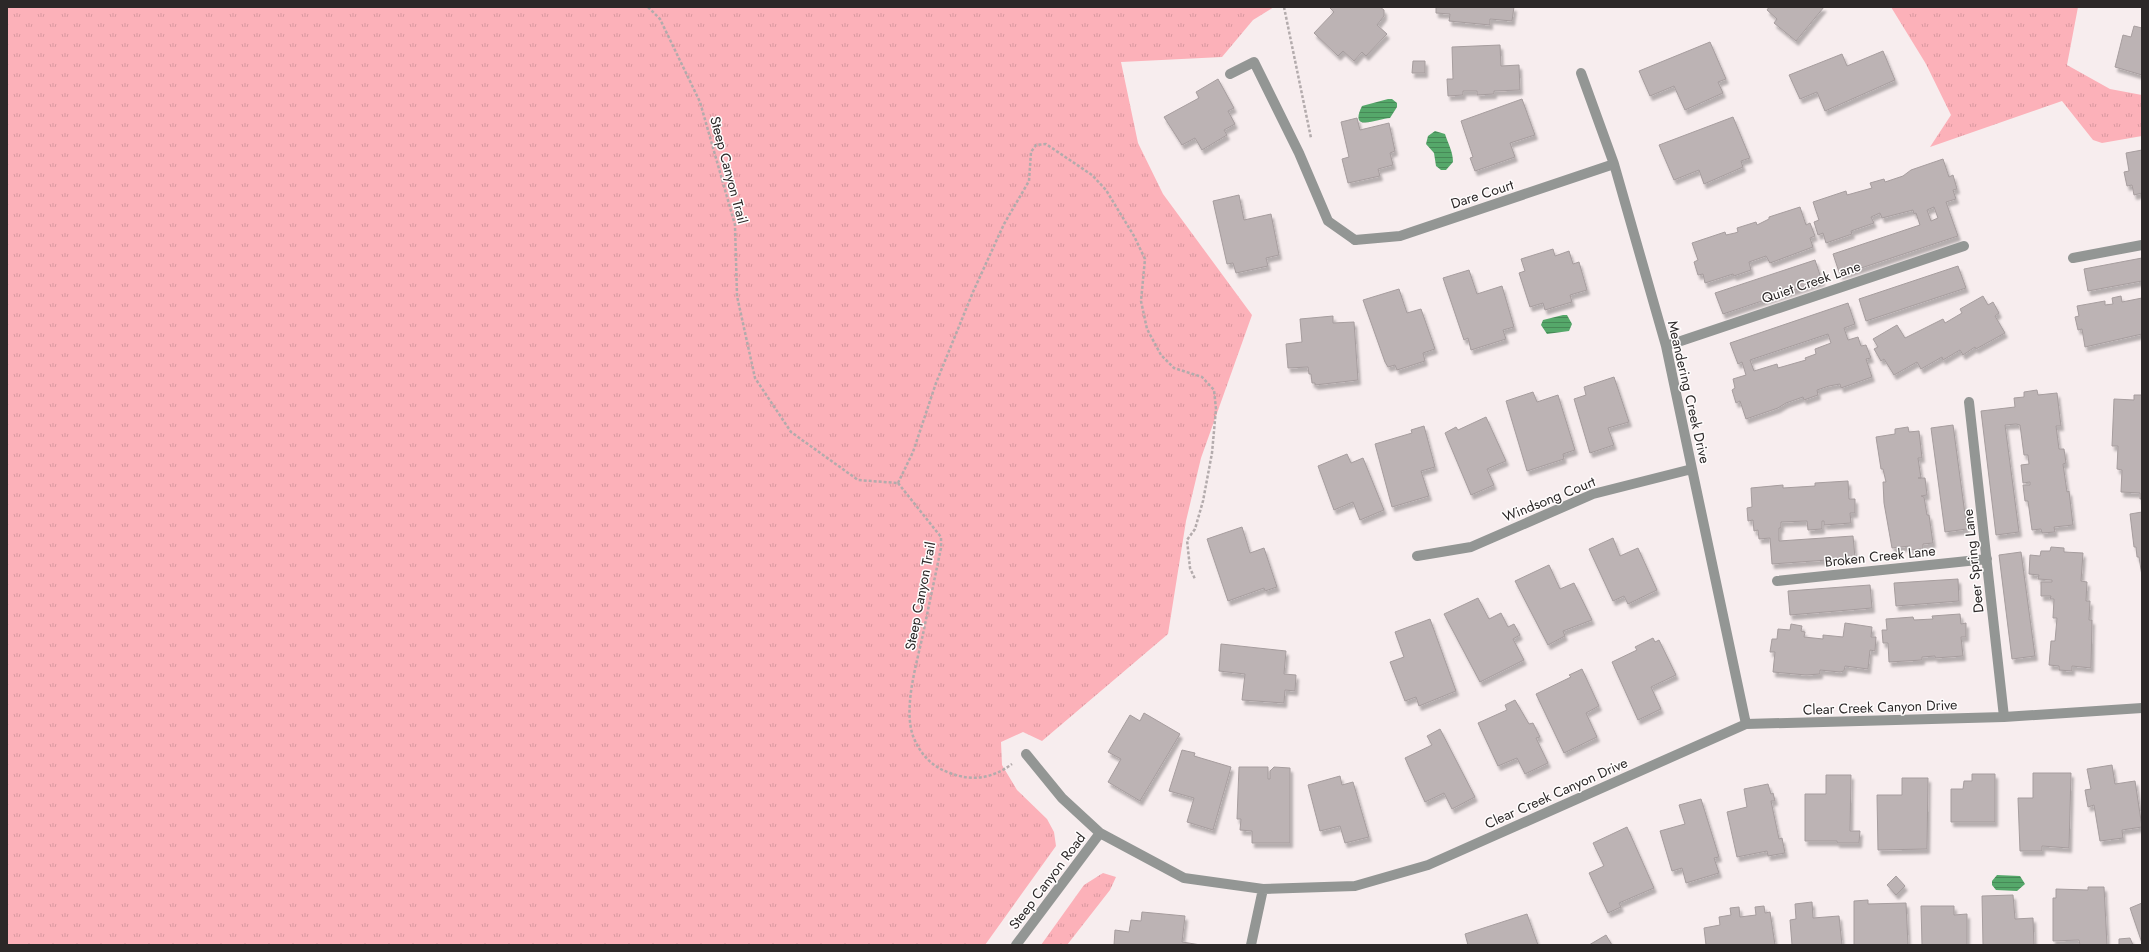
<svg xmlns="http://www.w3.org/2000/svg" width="2149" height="952" viewBox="0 0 2149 952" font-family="Jost,sans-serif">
<defs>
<pattern id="grass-tufts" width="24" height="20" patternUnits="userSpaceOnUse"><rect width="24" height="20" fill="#fcb1b9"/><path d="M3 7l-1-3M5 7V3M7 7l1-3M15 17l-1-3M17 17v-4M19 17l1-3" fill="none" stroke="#d8989f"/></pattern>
<pattern id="water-rules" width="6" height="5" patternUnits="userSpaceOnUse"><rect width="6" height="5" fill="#55a86a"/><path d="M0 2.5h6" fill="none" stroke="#478957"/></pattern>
<filter id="shadow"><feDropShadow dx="2.5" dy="4.5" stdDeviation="1" flood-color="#0004"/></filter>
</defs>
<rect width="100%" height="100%" fill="#f7edee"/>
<!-- grass -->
<path fill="url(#grass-tufts)" d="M7 7H1274L1253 20 1222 57 1121 62 1138 143 1163 194 1252 315 1201 458 1186 521 1168 634 1042 741 1023 732 1001 742 1002 765 1017 790 1047 819 1054 832 1056 846 985 945H7Z
M1891 7H2078L2067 65 2110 89 2142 95V136L2102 143 2093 140 2062 101 1930 147 1951 115 1926 64Z
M1103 873 1116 877 1110 890 1067 945H1041L1084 885Z"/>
<!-- water -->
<path fill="url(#water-rules)" d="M1388 99H1392L1397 103V107L1390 118C1379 118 1348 134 1362 106Z
M1435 131 1445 134C1448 144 1453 151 1453 162L1446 170H1441L1436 166 1434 153 1426 144 1428 136Z
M1563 315H1567L1572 324 1569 331 1547 334 1541 325 1543 320Z
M1997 875 2020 876 2025 884 2017 891 1996 890 1992 885V881Z"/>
<!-- building -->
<path fill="#bcb3b4" stroke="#a69d9e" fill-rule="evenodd" filter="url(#shadow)" d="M1329 7H1380L1384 10V16L1377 25 1387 34 1366 56 1362 52 1354 61 1343 51 1338 56 1314 33 1334 12Z
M1436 7H1514L1512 21 1490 19V25L1449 21 1450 14 1436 13Z
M1769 7H1824L1796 41 1774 23 1777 19 1767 10Z
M2134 26 2142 28V75L2115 67 2123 35 2131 37Z
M1710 42 1726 79 1718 82 1723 93 1685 110 1674 86 1650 96 1639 71Z
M1500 45 1501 66 1519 65 1520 90 1494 91V94L1477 95V91H1463V95L1448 96 1447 79H1453L1452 47Z
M1883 51 1895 80 1825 111 1817 92 1800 99 1789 75 1842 54 1847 66Z
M1413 61H1425V73H1412Z
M1218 79 1234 108 1228 111 1235 124 1224 130 1227 135 1202 150 1195 138 1182 145 1164 117 1199 98 1196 92Z
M1522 99 1535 135 1510 143 1515 157 1475 171 1470 158 1473 157 1461 121Z
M1733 117 1750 158 1741 161 1743 167 1704 184 1699 170 1674 180 1659 145Z
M1357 118 1360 130 1389 123 1395 151 1390 153 1393 165 1378 169 1380 176 1348 183 1342 159 1349 157 1341 122Z
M2142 150V193L2134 195 2132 185 2127 186 2124 172 2129 171 2126 153Z
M1943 159 1949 177 1953 175 1957 189 1953 190 1956 199 1946 202 1958 236 1840 275 1833 254 1920 225 1916 213 1914 214 1913 210 1882 218 1880 213 1871 217 1874 223 1851 231 1852 234 1826 243 1823 233 1818 235 1814 222 1819 220 1813 202 1846 191 1847 195 1872 188 1870 183 1884 179 1885 182 1903 176 1911 170ZM1934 207 1938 218 1931 221 1927 210Z
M1239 195 1244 220 1271 214 1279 255 1266 258 1268 266 1236 273 1233 263 1227 264 1213 201Z
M1800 207 1806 225 1810 223 1815 236 1810 238 1813 247 1770 263 1766 256 1749 262 1751 270 1734 276 1733 274 1705 283 1703 274 1698 275 1694 262 1698 260 1692 243 1725 232 1726 235 1735 233 1738 232 1737 228 1756 222 1757 225 1769 219V217Z
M1553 249 1555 256 1569 251 1573 264 1579 262 1587 290 1570 295 1572 302 1545 310 1543 303 1530 307 1519 273 1525 271 1521 259Z
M2142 258V281L2088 291 2084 269Z
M1815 260 1822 281 1723 314 1715 293Z
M1958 266 1966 288 1866 321 1859 299Z
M1469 270 1477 294 1502 286 1514 327 1503 330 1506 339 1471 350 1468 338 1464 340 1443 278Z
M1399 289 1407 313 1421 309 1435 349 1423 353 1425 361 1397 370 1395 365 1388 367 1385 362 1363 300Z
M1983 296 1988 305 1993 302 1999 313 1995 316 2005 333 1976 349 1975 347 1963 355 1960 350 1943 360 1942 357 1921 369 1917 362 1894 375 1884 359 1881 361 1874 349 1878 347 1873 339 1897 325 1905 338 1943 319 1945 323 1962 313 1960 309Z
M2121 296 2122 302 2142 298V334L2085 347 2082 329 2078 330 2075 317 2079 316 2077 306 2105 301V305L2113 304 2112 298Z
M1848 303 1855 324 1844 328 1848 340 1858 337 1861 346 1866 345 1871 358 1866 359 1872 377 1841 388 1840 384 1829 386 1817 390 1818 395 1804 400 1803 397 1786 403 1778 408 1746 419 1740 401 1736 403 1732 390 1735 388 1733 379 1746 375 1742 362 1738 364 1730 343ZM1828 334 1831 343 1815 349 1816 354 1805 358 1806 360 1778 368 1777 364 1754 371 1750 360Z
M1333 316V323L1354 322 1358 380 1315 385V383H1312L1311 374H1309L1308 367 1288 368 1286 344 1302 342 1300 319Z
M1614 377 1629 422 1608 428 1614 445 1590 453 1574 399 1586 395 1584 387Z
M2037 390 2038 395 2057 393 2061 426H2056L2059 449H2064L2066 463 2063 464 2067 492 2069 491 2073 525 2054 527 2055 532 2042 533 2041 529 2032 530 2028 501H2025L2023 485H2030V482L2023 483 2021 465 2029 464 2028 455H2024L2020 425 2016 424 2005 425 2019 532 1996 535 1981 411 2015 407 2014 398 2024 397V392Z
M1533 392 1537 402 1558 395 1575 450 1563 454 1564 459 1527 471 1506 401Z
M2134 395H2142V499H2140V493L2121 492 2122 470 2117 469 2118 446H2112L2114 399 2134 400Z
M1486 417 1506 461 1487 469 1494 485 1471 495 1445 433 1456 427 1458 430Z
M1953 425 1967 529 1945 532 1931 428Z
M1424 426 1435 467 1421 471 1429 496 1392 507 1375 444 1412 433 1411 430Z
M1908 427 1909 432 1919 431 1922 458H1918L1921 478H1918H1925L1927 495 1921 496 1924 497 1927 515H1929L1933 543 1923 544V549L1910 550V546L1892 548 1884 503 1883 482H1886L1883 469H1881L1876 437 1895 434V429Z
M1347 454 1351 463 1363 458 1384 510 1360 520 1353 502 1334 510 1318 466Z
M1848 481 1849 499H1855V513H1850L1851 523 1824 525V521H1822V529L1808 530 1807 521 1781 522V528H1779V541L1853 536 1855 558 1772 564 1770 538 1759 539 1758 530 1754 531 1753 520 1748 521 1747 508 1752 507 1751 488 1783 485V488L1815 486V483Z
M2142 512V576L2139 557H2137L2136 547H2134L2130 514Z
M1242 527 1250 553 1264 548 1277 587 1265 591 1264 588 1228 601 1207 539Z
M1613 538 1620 556 1638 548 1657 590 1628 604 1624 596 1613 601 1589 549Z
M2051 547 2064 548V552L2083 553 2081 581 2087 582 2086 601H2090L2089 620H2092L2091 668 2072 666V671L2059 670V666L2049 665 2051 641H2055L2057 618H2053L2054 599H2050L2051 596H2041V582H2052V580L2038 579 2039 575 2029 574 2030 555 2040 556 2041 551H2050Z
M2021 552 2035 656 2012 659 1999 555Z
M1549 565 1560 589 1574 583 1592 620 1563 631 1565 636 1548 645 1515 581Z
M1958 579 1959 601 1896 606 1894 583Z
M1870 585 1872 608 1790 615 1788 591Z
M1478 598 1489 619 1501 613 1508 627 1514 624 1520 635 1513 639 1524 660 1480 682 1444 614Z
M1960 614 1961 624 1966 623V637H1961L1963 656 1935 658V656L1922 657V660L1889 662 1888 643H1883L1882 630H1887L1886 619 1913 617 1914 620 1933 619 1932 616Z
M1430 619 1456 691 1419 706 1416 697 1405 701 1390 662 1404 657 1395 632Z
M1845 623 1872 627 1871 637H1876L1875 651 1870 650 1868 669 1845 666 1844 671 1840 672 1820 670V674L1806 675 1773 672 1775 652H1770L1772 639H1777L1778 629 1790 630 1791 624 1802 626 1801 631 1805 632 1804 637 1823 639V635L1843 637Z
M1653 638 1655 642 1659 640 1676 675 1651 687 1661 709 1638 720 1612 662 1637 650 1635 647Z
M1221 644 1286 651 1284 674 1296 675 1295 691 1285 690 1284 703 1242 700 1245 674 1219 671Z
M1582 669 1599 706 1586 713 1597 737 1564 753 1536 694 1571 677 1569 675Z
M1515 700 1529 724 1533 723 1540 737 1536 738 1548 763 1525 774 1517 758 1498 766 1478 723 1507 710 1505 705Z
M1144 713 1180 734 1140 801 1108 782 1121 759 1108 752 1130 715 1140 721Z
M1440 729 1475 797 1452 809 1444 793 1425 802 1405 758 1432 745 1427 736Z
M1182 750 1195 753 1194 756 1231 767 1213 830 1187 822 1194 798 1169 791Z
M2112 765 2115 784 2135 781 2142 827 2122 830 2123 838 2100 841 2094 805 2088 807 2085 790 2091 789 2087 769Z
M1239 767H1268V779H1270V771L1274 767 1290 768V843H1252V831L1240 830 1241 819H1237Z
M2033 773H2071L2069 848 2042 846V851H2020L2018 798H2033Z
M1972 774H1995V822H1951V789H1963L1964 781H1972Z
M1826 775H1851L1850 831H1860L1859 843H1837V841H1805V794H1826Z
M1340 776 1342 785 1353 782 1369 837 1345 843 1340 826 1320 831 1308 785Z
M1902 778H1928L1927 849 1878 850 1877 795H1902Z
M1768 784 1771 794 1773 793 1775 801H1771L1779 839 1782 838 1785 853 1768 856 1767 851 1737 857 1727 812 1747 807 1744 789Z
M1701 799 1719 857 1714 858 1719 873 1686 883 1682 868 1672 871 1660 831 1685 824 1679 805Z
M1627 827 1654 888 1619 903 1621 907 1608 913 1589 873 1604 866 1593 843Z
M1896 876 1905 886 1896 895 1887 885Z
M2088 887H2104L2107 945H2080L2079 940 2053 941V898H2056V889L2088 890Z
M2013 895 2015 919 2033 918 2034 945H1983L1982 896Z
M1868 900V904L1906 903 1908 945H1854V901Z
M1812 902 1813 918 1839 916 1842 945H1792L1790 920 1796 919 1795 904Z
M2142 903V943L2130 908Z
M1764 906 1765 913 1770 912 1775 945H1706L1704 928 1720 925 1719 917 1731 915 1730 908 1739 907 1740 917 1756 915 1755 907Z
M1921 906H1954V915L1967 914V945H1922Z
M1142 912 1185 916 1182 942 1201 945H1114L1115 930 1129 932 1131 920 1141 921Z
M1527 914 1538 945H1468L1465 934Z
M1606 935 1612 945H1589Z
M2130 938 2133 945H2119V939Z"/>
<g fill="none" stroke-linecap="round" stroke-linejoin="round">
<!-- path -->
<path stroke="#b3abac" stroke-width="2.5" stroke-dasharray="3 2" stroke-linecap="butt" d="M648 7 660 19 700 102 735 225 737 296 755 378 791 432 858 480 898 483
M1284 7 1311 138
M898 483 913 452 936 383 973 292 1004 224 1029 181 1031 152 1036 145 1046 144 1092 175 1106 190 1134 236 1145 259 1141 301 1147 329 1161 355 1174 368 1202 377 1214 390 1216 409 1212 453 1203 501 1195 529 1187 540 1190 568 1195 579
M898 483 941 537V548C935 577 929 605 923 634 917 663 903 707 913 736 920 754 932 767 950 773 973 782 993 778 1012 764"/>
<!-- lane -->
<path stroke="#939694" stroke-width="10" d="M1230 74 1254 62 1299 153 1328 221 1355 240"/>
<!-- street -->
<path stroke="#939694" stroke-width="10" d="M1581 73 1614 164 1666 346 1746 724
M1355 240 1400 236 1614 164
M2073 258 2142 245
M1666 346 1964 246
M1969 402 2004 717
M1417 556 1471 547 1593 494 1692 469
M1777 581 1987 559
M1026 754 1062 798 1100 833 1184 878 1263 889 1355 886 1428 865 1746 724 2004 717 2142 708
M1016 945 1100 833
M1251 945 1263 889"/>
</g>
<g text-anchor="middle" stroke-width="3" stroke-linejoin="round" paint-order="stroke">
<!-- street labels -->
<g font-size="14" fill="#2c2828" stroke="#fffdfd">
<text transform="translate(729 170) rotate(75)" y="5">Steep Canyon Trail</text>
<text transform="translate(1482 194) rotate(-18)" y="5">Dare Court</text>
<text transform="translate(1811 282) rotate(-19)" y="5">Quiet Creek Lane</text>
<text transform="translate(1689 392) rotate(77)" y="5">Meandering Creek Drive</text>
<text transform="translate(1549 499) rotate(-22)" y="5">Windsong Court</text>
<text transform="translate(1880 556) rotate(-6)" y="5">Broken Creek Lane</text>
<text transform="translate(1973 561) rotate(-96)" y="5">Deer Spring Lane</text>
<text transform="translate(920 596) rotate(-79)" y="5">Steep Canyon Trail</text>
<text transform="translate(1880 707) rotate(-2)" y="5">Clear Creek Canyon Drive</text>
<text transform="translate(1556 793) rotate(-24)" y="5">Clear Creek Canyon Drive</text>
<text transform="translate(1047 881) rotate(-53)" y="5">Steep Canyon Road</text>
</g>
</g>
<!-- border -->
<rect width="2149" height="952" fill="none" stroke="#2c2828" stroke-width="16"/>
</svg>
